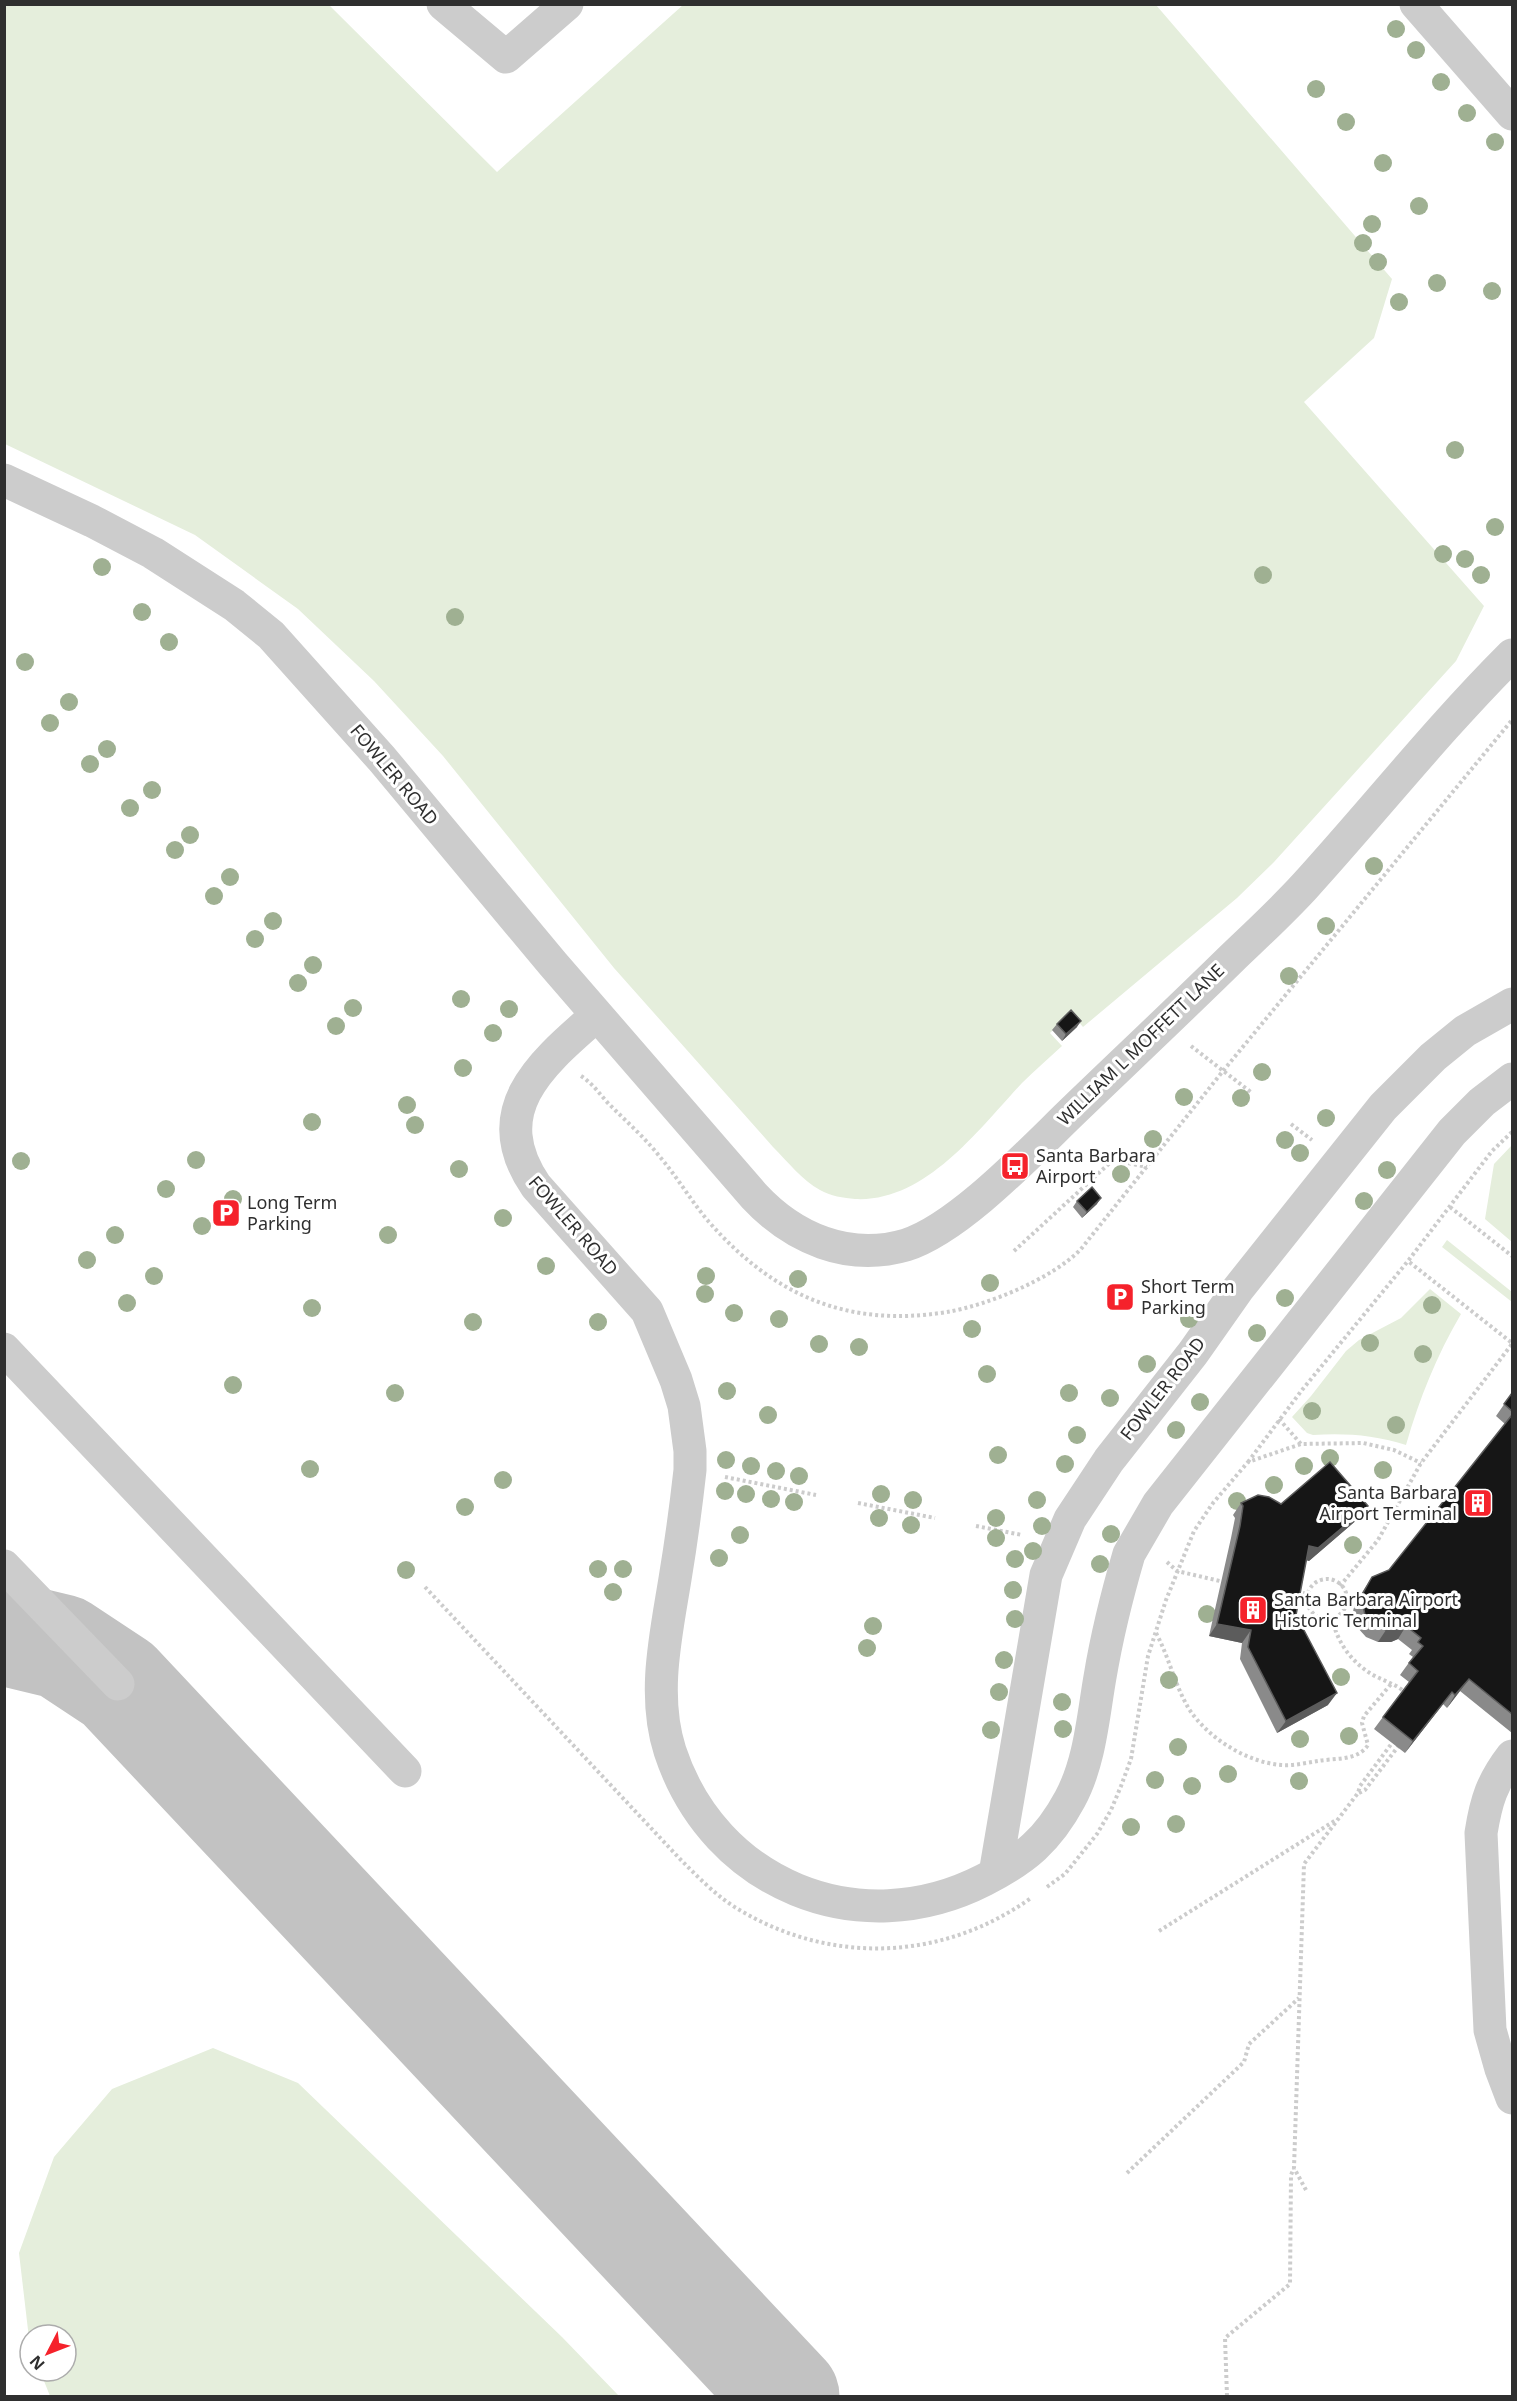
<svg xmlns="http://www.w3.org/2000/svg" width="1517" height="2401" viewBox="0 0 1517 2401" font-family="'Noto Sans',sans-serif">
<rect width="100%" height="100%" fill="#fff"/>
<!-- green -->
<path fill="#e5eedc" d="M4 5H329L497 172 683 5H1156L1392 279 1374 338 1304 402 1484 606 1456 661 1274 862 1237 898 1083 1027 1071 1013 1050 1033 1062 1046C1049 1058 1035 1070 1022 1083 979 1129 925 1203 855 1199 844 1198 830 1196 820 1190 802 1180 788 1162 773 1147L614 968 443 756 374 681 298 609 195 535 5 444Z
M1512 1145V1242L1485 1219 1494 1164Z
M1447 1240 1512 1292V1302L1442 1247Z
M1430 1289 1461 1314C1436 1357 1420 1397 1406 1445 1374 1435 1346 1433 1313 1435L1307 1433 1292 1417 1311 1396 1346 1351 1359 1340 1401 1318Z
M213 2048 298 2083 562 2337 619 2396H50L40 2371H66V2335H30V2347L19 2253 54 2157 112 2089Z"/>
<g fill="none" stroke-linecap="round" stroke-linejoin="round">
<!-- taxiway -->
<path stroke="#c2c2c2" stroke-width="105" d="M4 1633 62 1647 118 1684 787 2396"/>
<!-- path -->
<path stroke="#ccc" stroke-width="4" stroke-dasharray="3 3" stroke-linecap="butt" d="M1191 1046 1252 1093
M581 1076C594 1084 602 1098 613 1108 629 1124 646 1139 660 1157 678 1178 691 1201 709 1222 774 1296 848 1328 947 1312 988 1305 1052 1279 1081 1249L1223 1071 1512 720
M1291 1124 1312 1140
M1512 1132 1492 1151 1408 1261 1512 1343
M1450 1207 1512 1256
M1014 1251 1113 1160 1147 1167
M1279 1419 1301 1444 1363 1443 1394 1450 1421 1463
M1248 1462 1302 1390 1408 1261
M725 1477 816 1495
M858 1503 935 1518
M976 1526 1022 1535
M1167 1562 1177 1571 1224 1582
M1307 1599a20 20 0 1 1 40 0a20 20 0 1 1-40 0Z
M1340 1586 1378 1540 1421 1463 1512 1344
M425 1587 680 1859C699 1878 719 1899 743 1912 835 1965 944 1960 1031 1898
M1297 1592 1308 1594
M1332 1618C1337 1642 1351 1662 1373 1675 1384 1681 1396 1684 1406 1693
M1156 1633C1169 1657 1175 1686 1189 1709 1208 1738 1246 1762 1281 1765 1293 1766 1306 1763 1318 1761 1334 1758 1358 1761 1368 1745L1362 1723 1364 1716 1392 1683
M1359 1793 1365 1790 1400 1744
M1047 1887 1065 1874 1097 1834 1111 1810 1121 1786 1131 1759 1148 1656 1166 1600 1194 1531 1213 1503 1248 1462 1301 1444
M1159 1931 1336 1820
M1127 2173 1244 2062 1249 2044 1299 1998
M1306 2190 1294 2168 1304 1864 1358 1793 1360 1786 1395 1739
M1227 2396 1225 2338 1290 2284 1291 2175 1294 2168"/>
<!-- minor -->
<path stroke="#ccc" stroke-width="33" d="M443 4 506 57 567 4
M1416 4 1512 114
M4 480 92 521 153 553 234 605 271 635 382 759 553 964 754 1196C793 1238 848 1262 906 1245 960 1228 1034 1148 1076 1108 1128 1058 1180 1009 1231 959 1256 935 1281 912 1304 887 1374 810 1438 729 1512 655
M597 1015C542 1063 484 1110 536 1186L647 1311 676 1380 684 1406 690 1451V1470C686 1506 681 1543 675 1579 666 1635 652 1695 670 1751 714 1885 859 1944 984 1880 1025 1859 1048 1840 1070 1799 1090 1762 1093 1717 1100 1677 1107 1635 1117 1595 1129 1554L1158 1504 1452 1132 1482 1102 1512 1079
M4 1349 405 1771
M4 1566 118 1684
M1512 1756C1492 1782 1486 1801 1481 1833L1490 2030 1501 2069 1512 2098
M995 1874 1046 1575 1070 1519 1109 1460 1193 1353 1238 1289 1383 1107 1433 1057 1465 1031 1512 1004"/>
</g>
<!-- trees -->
<g fill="#9fb092">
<circle cx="1396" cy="29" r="9"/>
<circle cx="1416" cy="50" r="9"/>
<circle cx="1441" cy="82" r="9"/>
<circle cx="1316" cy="89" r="9"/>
<circle cx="1467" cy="113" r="9"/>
<circle cx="1346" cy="122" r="9"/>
<circle cx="1495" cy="142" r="9"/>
<circle cx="1383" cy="163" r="9"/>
<circle cx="1419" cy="206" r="9"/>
<circle cx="1372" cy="224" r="9"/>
<circle cx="1363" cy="243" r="9"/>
<circle cx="1378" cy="262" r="9"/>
<circle cx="1437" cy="283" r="9"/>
<circle cx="1492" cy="291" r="9"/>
<circle cx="1399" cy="302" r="9"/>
<circle cx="1455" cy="450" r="9"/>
<circle cx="1495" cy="527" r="9"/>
<circle cx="1443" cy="554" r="9"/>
<circle cx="1465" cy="559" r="9"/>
<circle cx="102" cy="567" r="9"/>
<circle cx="1263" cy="575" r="9"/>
<circle cx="1481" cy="575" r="9"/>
<circle cx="142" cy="612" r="9"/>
<circle cx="455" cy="617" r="9"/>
<circle cx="169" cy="642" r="9"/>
<circle cx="25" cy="662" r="9"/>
<circle cx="69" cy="702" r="9"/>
<circle cx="50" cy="723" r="9"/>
<circle cx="107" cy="749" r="9"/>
<circle cx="90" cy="764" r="9"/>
<circle cx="152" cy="790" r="9"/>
<circle cx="130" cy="808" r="9"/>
<circle cx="190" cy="835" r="9"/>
<circle cx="175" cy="850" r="9"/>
<circle cx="1374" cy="866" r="9"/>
<circle cx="230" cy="877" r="9"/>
<circle cx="214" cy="896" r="9"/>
<circle cx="273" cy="921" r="9"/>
<circle cx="1326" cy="926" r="9"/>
<circle cx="255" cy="939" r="9"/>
<circle cx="313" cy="965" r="9"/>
<circle cx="1289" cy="976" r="9"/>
<circle cx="298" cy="983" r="9"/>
<circle cx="461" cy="999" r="9"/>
<circle cx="353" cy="1008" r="9"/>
<circle cx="509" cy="1009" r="9"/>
<circle cx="336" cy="1026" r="9"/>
<circle cx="493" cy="1033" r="9"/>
<circle cx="463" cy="1068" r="9"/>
<circle cx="1262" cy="1072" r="9"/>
<circle cx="1184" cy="1097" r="9"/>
<circle cx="1241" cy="1098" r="9"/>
<circle cx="407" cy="1105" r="9"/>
<circle cx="1326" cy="1118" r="9"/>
<circle cx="312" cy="1122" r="9"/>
<circle cx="415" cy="1125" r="9"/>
<circle cx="1153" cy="1139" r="9"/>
<circle cx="1285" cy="1140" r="9"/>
<circle cx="1300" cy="1153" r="9"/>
<circle cx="196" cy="1160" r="9"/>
<circle cx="21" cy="1161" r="9"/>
<circle cx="459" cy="1169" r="9"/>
<circle cx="1387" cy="1170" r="9"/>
<circle cx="1121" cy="1174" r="9"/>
<circle cx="166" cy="1189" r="9"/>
<circle cx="233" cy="1199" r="9"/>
<circle cx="1364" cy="1201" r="9"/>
<circle cx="503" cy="1218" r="9"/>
<circle cx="202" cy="1226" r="9"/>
<circle cx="115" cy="1235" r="9"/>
<circle cx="388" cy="1235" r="9"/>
<circle cx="87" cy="1260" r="9"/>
<circle cx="546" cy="1266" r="9"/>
<circle cx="154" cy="1276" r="9"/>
<circle cx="706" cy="1276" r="9"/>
<circle cx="798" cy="1279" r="9"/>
<circle cx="990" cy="1283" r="9"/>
<circle cx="705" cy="1294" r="9"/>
<circle cx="1285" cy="1298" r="9"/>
<circle cx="127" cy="1303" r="9"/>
<circle cx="1432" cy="1305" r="9"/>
<circle cx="312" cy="1308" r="9"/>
<circle cx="734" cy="1313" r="9"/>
<circle cx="779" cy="1319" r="9"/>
<circle cx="1189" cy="1319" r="9"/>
<circle cx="473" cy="1322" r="9"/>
<circle cx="598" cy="1322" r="9"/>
<circle cx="972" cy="1329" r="9"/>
<circle cx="1257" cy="1333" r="9"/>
<circle cx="1370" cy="1343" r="9"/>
<circle cx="819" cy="1344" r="9"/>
<circle cx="859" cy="1347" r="9"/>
<circle cx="1423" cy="1354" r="9"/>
<circle cx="1147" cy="1364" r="9"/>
<circle cx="987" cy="1374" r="9"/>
<circle cx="233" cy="1385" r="9"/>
<circle cx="727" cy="1391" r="9"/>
<circle cx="395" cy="1393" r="9"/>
<circle cx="1069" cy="1393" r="9"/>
<circle cx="1110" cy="1398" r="9"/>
<circle cx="1200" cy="1402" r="9"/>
<circle cx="1312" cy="1411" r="9"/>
<circle cx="768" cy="1415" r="9"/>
<circle cx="1396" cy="1425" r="9"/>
<circle cx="1176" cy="1430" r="9"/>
<circle cx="1077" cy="1435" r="9"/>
<circle cx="998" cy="1455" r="9"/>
<circle cx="1330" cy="1458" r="9"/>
<circle cx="726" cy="1460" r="9"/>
<circle cx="1065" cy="1464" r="9"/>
<circle cx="751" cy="1466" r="9"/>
<circle cx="1304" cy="1466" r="9"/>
<circle cx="310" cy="1469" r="9"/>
<circle cx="1383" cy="1470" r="9"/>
<circle cx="776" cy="1471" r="9"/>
<circle cx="799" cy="1476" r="9"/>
<circle cx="503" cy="1480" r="9"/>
<circle cx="1274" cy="1485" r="9"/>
<circle cx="725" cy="1491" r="9"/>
<circle cx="746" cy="1494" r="9"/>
<circle cx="881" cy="1494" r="9"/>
<circle cx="771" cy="1499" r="9"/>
<circle cx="913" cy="1500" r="9"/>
<circle cx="1037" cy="1500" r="9"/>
<circle cx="1237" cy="1501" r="9"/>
<circle cx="794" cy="1502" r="9"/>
<circle cx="465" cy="1507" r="9"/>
<circle cx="879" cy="1518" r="9"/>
<circle cx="996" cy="1518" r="9"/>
<circle cx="911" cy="1525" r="9"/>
<circle cx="1042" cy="1526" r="9"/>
<circle cx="1111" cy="1534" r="9"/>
<circle cx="740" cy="1535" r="9"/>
<circle cx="996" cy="1538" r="9"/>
<circle cx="1353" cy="1545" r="9"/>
<circle cx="1033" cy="1551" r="9"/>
<circle cx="719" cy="1558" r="9"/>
<circle cx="1015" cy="1559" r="9"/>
<circle cx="1100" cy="1564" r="9"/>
<circle cx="598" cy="1569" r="9"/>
<circle cx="623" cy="1569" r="9"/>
<circle cx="406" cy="1570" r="9"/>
<circle cx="1013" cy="1590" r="9"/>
<circle cx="613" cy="1592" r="9"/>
<circle cx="1207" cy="1614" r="9"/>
<circle cx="1015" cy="1619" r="9"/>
<circle cx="873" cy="1626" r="9"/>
<circle cx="867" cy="1648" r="9"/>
<circle cx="1004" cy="1660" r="9"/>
<circle cx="1341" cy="1677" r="9"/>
<circle cx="1169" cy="1680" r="9"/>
<circle cx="999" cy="1692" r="9"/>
<circle cx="1062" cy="1702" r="9"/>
<circle cx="1063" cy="1729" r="9"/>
<circle cx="991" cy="1730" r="9"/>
<circle cx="1349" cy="1736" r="9"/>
<circle cx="1300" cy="1739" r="9"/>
<circle cx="1178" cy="1747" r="9"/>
<circle cx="1228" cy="1774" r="9"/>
<circle cx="1155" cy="1780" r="9"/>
<circle cx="1299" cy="1781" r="9"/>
<circle cx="1192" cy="1786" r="9"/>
<circle cx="1176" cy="1824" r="9"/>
<circle cx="1131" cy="1827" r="9"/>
</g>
<!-- wall -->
<path fill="#8a8a8a" d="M1057 1024 1077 1027 1062 1041 1052 1030Z
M1077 1201 1097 1204 1082 1218 1073 1207Z
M1512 1393V1733L1460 1691 1447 1708 1443 1704 1405 1753 1374 1729 1409 1682 1400 1675 1413 1657 1409 1654 1412 1650 1398 1639 1391 1642H1378L1366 1637 1357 1627 1353 1613 1354 1605 1372 1577 1389 1570 1505 1424 1496 1416Z
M1241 1503 1281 1504 1359 1518 1309 1561 1306 1560 1296 1615 1328 1705 1277 1733 1240 1659 1242 1643 1209 1636 1231 1538 1235 1518 1233 1515Z"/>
<!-- shaded-wall -->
<path fill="#5c5c5c" d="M1081 1021 1077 1027 1062 1041 1066 1034Z
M1101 1198 1097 1204 1082 1218 1087 1212Z
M1368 1506 1359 1518 1309 1561 1301 1558 1309 1546Z
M1217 1624 1251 1630 1242 1643 1209 1636Z
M1406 1626 1398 1639 1391 1642H1378L1386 1630Z
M1469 1679 1460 1691 1447 1708 1455 1695Z
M1452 1692 1443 1704 1405 1753 1413 1741Z
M1337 1693 1328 1705 1277 1733 1286 1721Z"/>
<!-- building -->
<path fill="#161616" stroke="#5c5c5c" stroke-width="1.5" d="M1071 1010 1081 1021 1066 1034 1057 1024Z
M1092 1187 1101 1198 1087 1212 1077 1201Z
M1512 1393V1411L1504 1404Z
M1512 1415V1714L1469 1679 1455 1695 1452 1692 1413 1741 1383 1717 1418 1671 1409 1663 1423 1646 1418 1642 1421 1638 1406 1626 1400 1630H1386L1374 1625 1365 1615 1362 1601 1363 1593 1372 1577 1389 1570Z
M1330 1462 1368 1506 1318 1548 1309 1546 1296 1615 1337 1693 1286 1721 1248 1647 1251 1630 1217 1624 1240 1526 1243 1506 1241 1503 1258 1495 1269 1497 1281 1504Z"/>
<!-- icons -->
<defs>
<g id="bus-square" transform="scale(1.5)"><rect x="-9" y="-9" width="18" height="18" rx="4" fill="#f5222b" stroke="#fff"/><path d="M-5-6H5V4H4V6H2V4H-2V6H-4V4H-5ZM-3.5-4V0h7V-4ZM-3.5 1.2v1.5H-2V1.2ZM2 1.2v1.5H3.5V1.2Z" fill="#fff"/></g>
<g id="parking-square" transform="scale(1.5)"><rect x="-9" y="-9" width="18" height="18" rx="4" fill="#f5222b" stroke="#fff"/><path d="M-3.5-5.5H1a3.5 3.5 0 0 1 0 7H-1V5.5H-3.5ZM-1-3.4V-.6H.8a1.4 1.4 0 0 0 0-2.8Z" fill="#fff"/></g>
<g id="building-square" transform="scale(1.5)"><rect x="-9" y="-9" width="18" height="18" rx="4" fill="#f5222b" stroke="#fff"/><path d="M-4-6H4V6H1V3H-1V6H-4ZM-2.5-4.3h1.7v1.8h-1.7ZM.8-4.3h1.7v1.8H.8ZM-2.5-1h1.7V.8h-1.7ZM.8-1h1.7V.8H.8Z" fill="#fff"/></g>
</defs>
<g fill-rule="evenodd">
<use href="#bus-square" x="1015" y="1166"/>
<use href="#parking-square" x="226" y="1213"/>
<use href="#parking-square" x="1120" y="1297"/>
<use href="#building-square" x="1478" y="1503"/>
<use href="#building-square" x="1253" y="1610"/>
</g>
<g text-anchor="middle" stroke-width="6" stroke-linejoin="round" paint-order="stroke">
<!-- street labels -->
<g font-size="18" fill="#2f2f2f" stroke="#fff">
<text transform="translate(394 775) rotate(50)" y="6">FOWLER ROAD</text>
<text transform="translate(1141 1045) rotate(-44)" y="6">WILLIAM L MOFFETT LANE</text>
<text transform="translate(573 1226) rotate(49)" y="6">FOWLER ROAD</text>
<text transform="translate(1163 1389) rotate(-52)" y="6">FOWLER ROAD</text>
</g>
<!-- poi labels -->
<g font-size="18" fill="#2f2f2f" stroke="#fff" text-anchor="start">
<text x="1036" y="1162">Santa Barbara<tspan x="1036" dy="21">Airport</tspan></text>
<text x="247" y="1209">Long Term<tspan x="247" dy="21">Parking</tspan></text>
<text x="1141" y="1293">Short Term<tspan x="1141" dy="21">Parking</tspan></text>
<text x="1457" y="1499" text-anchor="end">Santa Barbara<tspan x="1457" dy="21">Airport Terminal</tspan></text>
<text x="1274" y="1606">Santa Barbara Airport<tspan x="1274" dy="21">Historic Terminal</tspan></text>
</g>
</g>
<!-- border -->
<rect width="1517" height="2401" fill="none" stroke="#2f2f2f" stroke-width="12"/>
<!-- north arrow -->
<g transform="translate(48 2353) rotate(228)"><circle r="28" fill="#ffffff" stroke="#acacac" stroke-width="1.5"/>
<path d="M0-4.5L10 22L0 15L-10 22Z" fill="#f5222b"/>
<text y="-9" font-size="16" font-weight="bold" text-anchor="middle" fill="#2f2f2f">N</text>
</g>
</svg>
